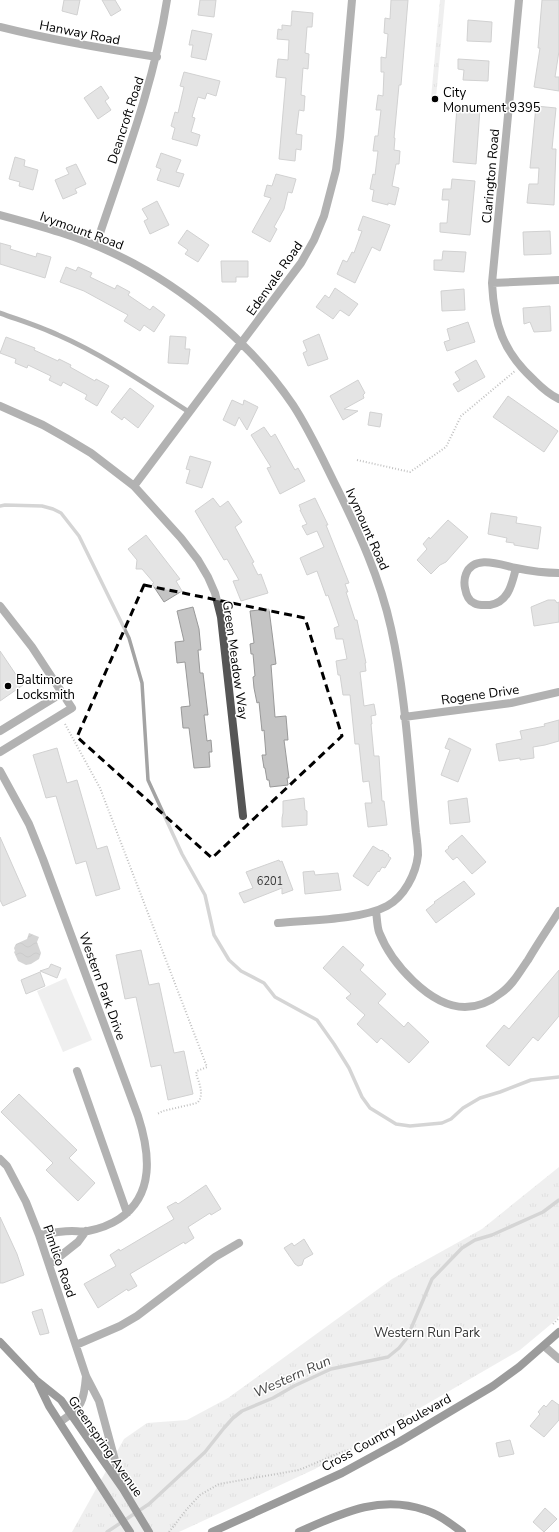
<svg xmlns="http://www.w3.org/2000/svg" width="559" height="1532" viewBox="0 0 559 1532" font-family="'Nunito Sans',sans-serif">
<defs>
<pattern id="park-tufts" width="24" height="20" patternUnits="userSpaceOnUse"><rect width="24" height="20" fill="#dcdcdc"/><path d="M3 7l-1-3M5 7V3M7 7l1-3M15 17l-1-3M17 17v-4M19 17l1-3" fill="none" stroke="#bbb"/></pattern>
<pattern id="water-waves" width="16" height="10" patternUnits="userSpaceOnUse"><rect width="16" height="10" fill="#a3a3a3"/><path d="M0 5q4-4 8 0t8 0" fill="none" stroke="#8b8b8b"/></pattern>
</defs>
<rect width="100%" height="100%" fill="#fff"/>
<!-- grass -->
<path fill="#dcdcdc" d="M66 978 92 1040 63 1052 37 991Z"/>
<!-- park -->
<path fill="url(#park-tufts)" d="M440 0H445L436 98H431Z
M559 1167V1316L550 1325 520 1350 315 1469 179 1532H72L124 1439 147 1423 187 1420 228 1398 392 1279 482 1229Z"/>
<!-- water -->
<path fill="url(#water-waves)" d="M29 933 39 937 37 942 41 953 39 959 31 964 26 965 18 961 14 952 15 951 14 948 16 944 27 939Z"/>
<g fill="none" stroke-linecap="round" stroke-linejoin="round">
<!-- stream -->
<path stroke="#a3a3a3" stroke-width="3.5" d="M0 506 5 505 42 506 53 509 61 513 79 536 129 638 142 683 148 780 182 854 205 895 214 935 229 960 241 971 264 983 275 997 317 1020 334 1044 349 1068 362 1097 370 1108 396 1124 410 1126 442 1123 451 1119 463 1108 480 1098 500 1092 531 1080 559 1077
M107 1532 149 1504 205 1452 224 1428 233 1418 242 1411 273 1398 294 1386 331 1369 388 1357 399 1348 407 1338 432 1279 462 1248 475 1240 492 1235 543 1212 559 1200"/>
</g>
<!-- building -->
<path fill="#c4c4c4" stroke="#999" d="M64 0H80L77 15 62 11Z
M102 0H115L121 10 111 16Z
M200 0H216L214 17 198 15Z
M391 0H408L401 85H399L394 138H395L394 150 400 151 399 164H396L392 186 399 188 395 205 388 203V205L372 201 374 190 370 189 373 174 375 175 378 151H373L375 136H378L381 110H376L378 95 383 96 384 72H381V57L386 58 388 34 384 33 385 18 390 19Z
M542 0H559V51L555 77H559V91L534 87 540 48H538Z
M292 11 313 13 312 27H307L305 53 309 54 308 69 303 68 301 95 305 96 304 111 299 110 296 134 302 135 301 150 296 149 295 161 279 159 286 78 276 77 278 59 288 60 289 40 277 39 278 29 282 30V25L291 26Z
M468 20 492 22 491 42 467 41Z
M192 30 212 34 206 60 191 57 193 45H189Z
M458 59 489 61 488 81 463 80 464 70 458 69Z
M184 72 220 81 216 96 207 93 205 99 198 97 192 117 195 118 191 132 200 135 197 146 172 139 175 128 171 126 175 112 178 113 184 87 180 86Z
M101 86 109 98 105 101 111 110 98 119 84 98Z
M536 106 556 108 552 149H556L554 205 527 203 529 184H538L539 168H530Z
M457 107 480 109 476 164 453 162Z
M161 153 181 160 176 172 184 174 179 187 157 180 161 169 156 167Z
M15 157 25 160 24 166 38 170 33 190 19 186 20 182 9 179Z
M76 164 86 184 75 189 77 193 63 199 55 180 69 174 66 168Z
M276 174 296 179 292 193 288 192 284 209 274 227 277 229 270 242 252 232 271 198 264 196 267 185 272 186Z
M452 179 475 181 470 235 440 232V223H447L449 200H442L443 189H451Z
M157 201 169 225 150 234 144 221 148 219 142 209Z
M363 216 390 225 380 251 372 247 355 283 337 274 343 260 347 262 352 252 354 253 362 231 358 230Z
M187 230 209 245 198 262 185 254 188 250 178 243Z
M550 231 551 254 524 255 523 232Z
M0 243 11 246 10 249 36 257 37 253 51 257 45 278 0 264Z
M443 251 466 252 464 272 434 270V260H442Z
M221 261H248V277H236V282H222Z
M66 267 76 271 78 267 92 273 90 277 115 289 117 285 130 292 128 295 150 310 153 306 165 315 154 332 144 325 140 331 124 321 128 315 84 291 60 282Z
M335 288 358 304 349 316 340 310 333 319 316 307 325 295 329 298Z
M464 289 465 310 442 311 441 291Z
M550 306 551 331 534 332 530 322 524 324 523 308Z
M468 322 475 342 447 351 444 342 450 340 447 329Z
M319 334 328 359 308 366 303 353 307 351 303 341Z
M170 336 186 337 185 349H190L188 364 168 363Z
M6 337 35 348 34 350 58 361 59 359 71 365 70 367 95 381 96 379 109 386 97 406 85 399 87 395 63 382 61 386 49 380 51 376 28 365 27 368 15 363 16 359 0 353Z
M476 360 485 377 458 392 453 384 460 380 455 372Z
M358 380 365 393 363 395 364 398 344 409 358 411 343 420 330 396Z
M130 388 154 406 138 428 124 417 122 420 111 412Z
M508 396 558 431 544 452 493 417Z
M232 400 243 405 244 400 258 407 247 430 239 417 235 426 223 420Z
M370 412 382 414 380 427 368 425Z
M264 427 271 437 275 434 295 470 298 468 305 481 280 494 267 468 271 467 251 435Z
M190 456 211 462 202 488 186 483 190 470 186 469Z
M213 498 220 507 228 501 242 522 235 527 254 562 252 563 258 575 261 574 268 593 241 601 233 581 239 580 227 559 224 560 195 511Z
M315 498 328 525H326L349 583 345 584 348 592H346L355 620H357L366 663H365L366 671 360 672 364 706 374 704 376 715 371 716 372 724H371L374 756H379L382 801H384L387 825 368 827 365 803H372L369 781 363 782 359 744H355L350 695H343L340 675H338L336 661 347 659 343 639H336L334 628 339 626 328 595 326 596 317 571 307 575 300 558 324 547 317 531 307 535 302 526 307 524 300 510H301L299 505Z
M491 513 517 517 516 523 541 527 538 549 514 545V543L506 542 507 538 488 534Z
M448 520 468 537 446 562 440 565 431 574 417 560 427 549 423 544 429 537 430 539Z
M146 535 180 579 176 581 182 591 164 602 152 584 154 583 142 569H136L137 560 128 549Z
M548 600H555L557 603 559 602V622L534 626 531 607Z
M193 607 199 629 201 650H198L200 673H203L208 715H204L207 741 211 740 212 752H209L210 767 194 768 189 728H183L181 707 190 706 185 662 177 663 175 642 184 641 177 611Z
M269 609 276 664 271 665 275 717 286 716 288 740H284L289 778H287L288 785 270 787 269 780H267L265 768H264L262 755H266L264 730 262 731 259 702 257 703 254 688 253 677 255 676 253 654H251L250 644 254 643 250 611Z
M0 651 23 685 0 701Z
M559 720V741L545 745 533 747 534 758 520 760V758L499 761 496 744 522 739 520 731 545 726 544 724Z
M449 738 471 749 458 782 441 775 450 750 445 748Z
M57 748 67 783 77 780 97 849 107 846 120 889 96 896 86 861 76 864 56 796 46 798 33 755Z
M304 798 305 810 307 811V825L282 827V818L283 813V801Z
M467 798 470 822 450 824 448 801Z
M462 835 486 862 472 874 457 857 453 860 445 851 449 848 448 847Z
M0 837 26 896 3 906 0 900Z
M373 846 381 851 382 850 389 855 388 856 391 858 385 868 382 867 379 872 378 871 368 886 353 876Z
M279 860 280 862 282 861 293 890 282 894V888L244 903 239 893 253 888 246 872Z
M314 871 315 875 338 873 341 890 305 894 303 872Z
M464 881 475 894 436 923 426 910 435 903 434 902Z
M343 946 364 965 360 970 386 994 378 1003 404 1027 408 1022 429 1042 409 1063 381 1038 377 1043 357 1024 365 1015 346 998 351 994 323 968Z
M141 950 149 985 159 983 174 1053 184 1051 193 1094 168 1100 161 1065 151 1067 136 997 125 999 116 955Z
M51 964 61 968 57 978 40 971 49 968Z
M559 970V1016L538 1041 533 1037 509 1066 486 1046 504 1025 509 1029Z
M40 972 45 986 26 994 21 980Z
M19 1094 77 1150 69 1158 95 1183 78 1201 46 1170 53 1163 1 1112Z
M206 1185 221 1209 211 1215 210 1213 188 1227 194 1238 185 1244 184 1242 130 1274 137 1286 128 1291 127 1289 98 1308 84 1284 116 1266 110 1255 119 1249 120 1251 174 1219 167 1207 176 1202 178 1204Z
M0 1217 17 1254 24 1275 3 1283H0Z
M304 1239 313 1254 304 1259 302 1265 298 1266 295 1264 284 1248 292 1243 294 1246Z
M42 1309 49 1333 40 1335 32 1312Z
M552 1400 559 1405V1420L544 1437 530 1426 540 1414 538 1412 544 1405 546 1407Z
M510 1440 514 1454 499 1457 496 1443Z
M545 1508 557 1519 544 1532 533 1522Z"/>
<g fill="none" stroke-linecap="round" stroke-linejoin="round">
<!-- path -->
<path stroke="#777" stroke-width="2" stroke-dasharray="1 2" stroke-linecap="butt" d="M357 460 410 472 446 447 461 416 515 371
M65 724 100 788 207 1067 197 1071 196 1074C199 1082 205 1096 197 1103L163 1111 157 1114
M553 1324 559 1318
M169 1532 187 1509 200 1495 219 1484 299 1470 344 1451 373 1444 381 1440"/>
<!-- service -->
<path stroke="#555" stroke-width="5" d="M0 313C19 320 39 326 58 335 104 355 147 385 189 412"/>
<!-- minor -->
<path stroke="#555" stroke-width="8" d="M519 0 492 283C494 324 503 352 534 380 541 387 550 395 559 399
M0 27C52 40 104 49 157 57
M0 215C41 226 81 237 119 256 185 288 252 344 293 405 310 431 323 460 337 488 359 533 380 578 391 628 406 695 409 765 416 833 417 840 418 848 418 855 416 874 404 897 387 906 361 920 308 920 278 923
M96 245C123 164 154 85 167 0
M492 283 559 280
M0 406 43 425 66 438 91 453 134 486 181 538 198 560 208 577 215 593 221 617 243 816
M134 486 301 263 314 240 324 216 336 170 340 137 352 0
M516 568C512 583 509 602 490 605 485 605 479 606 474 603 469 601 466 594 465 588 464 583 464 579 466 574 474 554 501 565 516 568 530 571 545 573 559 573
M0 606 32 647 72 708 0 752
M404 717 511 703 559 692
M0 731 62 693
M0 771 29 824 43 859 138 1116C150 1153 155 1195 119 1219 110 1225 98 1229 88 1231 83 1232 77 1231 72 1231 61 1231 50 1233 39 1235
M376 911C377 918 377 926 379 932 391 963 430 1007 465 1007 479 1007 491 1001 501 993 513 985 520 971 528 960 538 943 549 927 559 911
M77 1071 127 1213
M0 1159 7 1166 26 1202 39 1235 86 1376 99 1401 122 1486
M49 1265 78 1242 86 1231
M76 1345 120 1326 137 1316 215 1257 239 1243
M544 1346 559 1359
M60 1422C82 1407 84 1402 86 1376"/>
<!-- secondary -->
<path stroke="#222" stroke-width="8" d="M0 1342 36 1380 61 1400 123 1489 149 1532
M38 1383 49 1406 130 1532
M212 1532 342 1473 399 1442 493 1386 519 1367 559 1332
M299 1532C340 1514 379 1494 425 1510 439 1514 451 1524 462 1532"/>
</g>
<!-- marked area -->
<path d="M0 0H559V1532H0ZM144 585 305 618 342 736 212 858 77 737Z" fill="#fff" fill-opacity=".55" fill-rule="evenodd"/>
<path fill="none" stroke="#000" stroke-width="3" stroke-dasharray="8 5" stroke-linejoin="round" d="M144 585 305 618 342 736 212 858 77 737Z"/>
<!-- markers -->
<g fill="#000" stroke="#fff" stroke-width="1.5">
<circle cx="435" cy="99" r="4"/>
<circle cx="8" cy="686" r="4"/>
</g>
<g text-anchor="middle" stroke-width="3" stroke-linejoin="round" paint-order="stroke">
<!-- number labels -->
<g font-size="11" fill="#313131">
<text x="270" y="885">6201</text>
</g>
<!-- street labels -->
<g font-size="13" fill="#000" stroke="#fff">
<text transform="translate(80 32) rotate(11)" y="5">Hanway Road</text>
<text transform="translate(125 120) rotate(-72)" y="5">Deancroft Road</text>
<text transform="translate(490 176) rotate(-85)" y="5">Clarington Road</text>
<text transform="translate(82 230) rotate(20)" y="5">Ivymount Road</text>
<text transform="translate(274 278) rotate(-55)" y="5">Edenvale Road</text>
<text transform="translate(368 529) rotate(66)" y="5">Ivymount Road</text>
<text transform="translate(236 660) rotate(82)" y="5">Green Meadow Way</text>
<text transform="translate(480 694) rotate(-8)" y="5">Rogene Drive</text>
<text transform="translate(103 986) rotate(70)" y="5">Western Park Drive</text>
<text transform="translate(60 1261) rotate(71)" y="5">Pimlico Road</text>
<text transform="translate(386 1432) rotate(-29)" y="5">Cross Country Boulevard</text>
<text transform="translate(106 1446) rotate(55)" y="5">Greenspring Avenue</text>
</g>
<!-- poi labels -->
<g font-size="13" fill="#000" stroke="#fff" text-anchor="start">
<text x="443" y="97">City<tspan x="443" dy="15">Monument 9395</tspan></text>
<text x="16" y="684">Baltimore<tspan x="16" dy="15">Locksmith</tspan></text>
</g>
<!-- park labels -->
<g font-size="13" fill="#333" stroke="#fff">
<text x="427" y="1337">Western Run Park</text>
</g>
<!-- water labels -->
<g font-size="14" font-style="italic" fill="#444" stroke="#fff">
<text transform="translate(292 1376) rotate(-24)" y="5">Western Run</text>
</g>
</g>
</svg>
